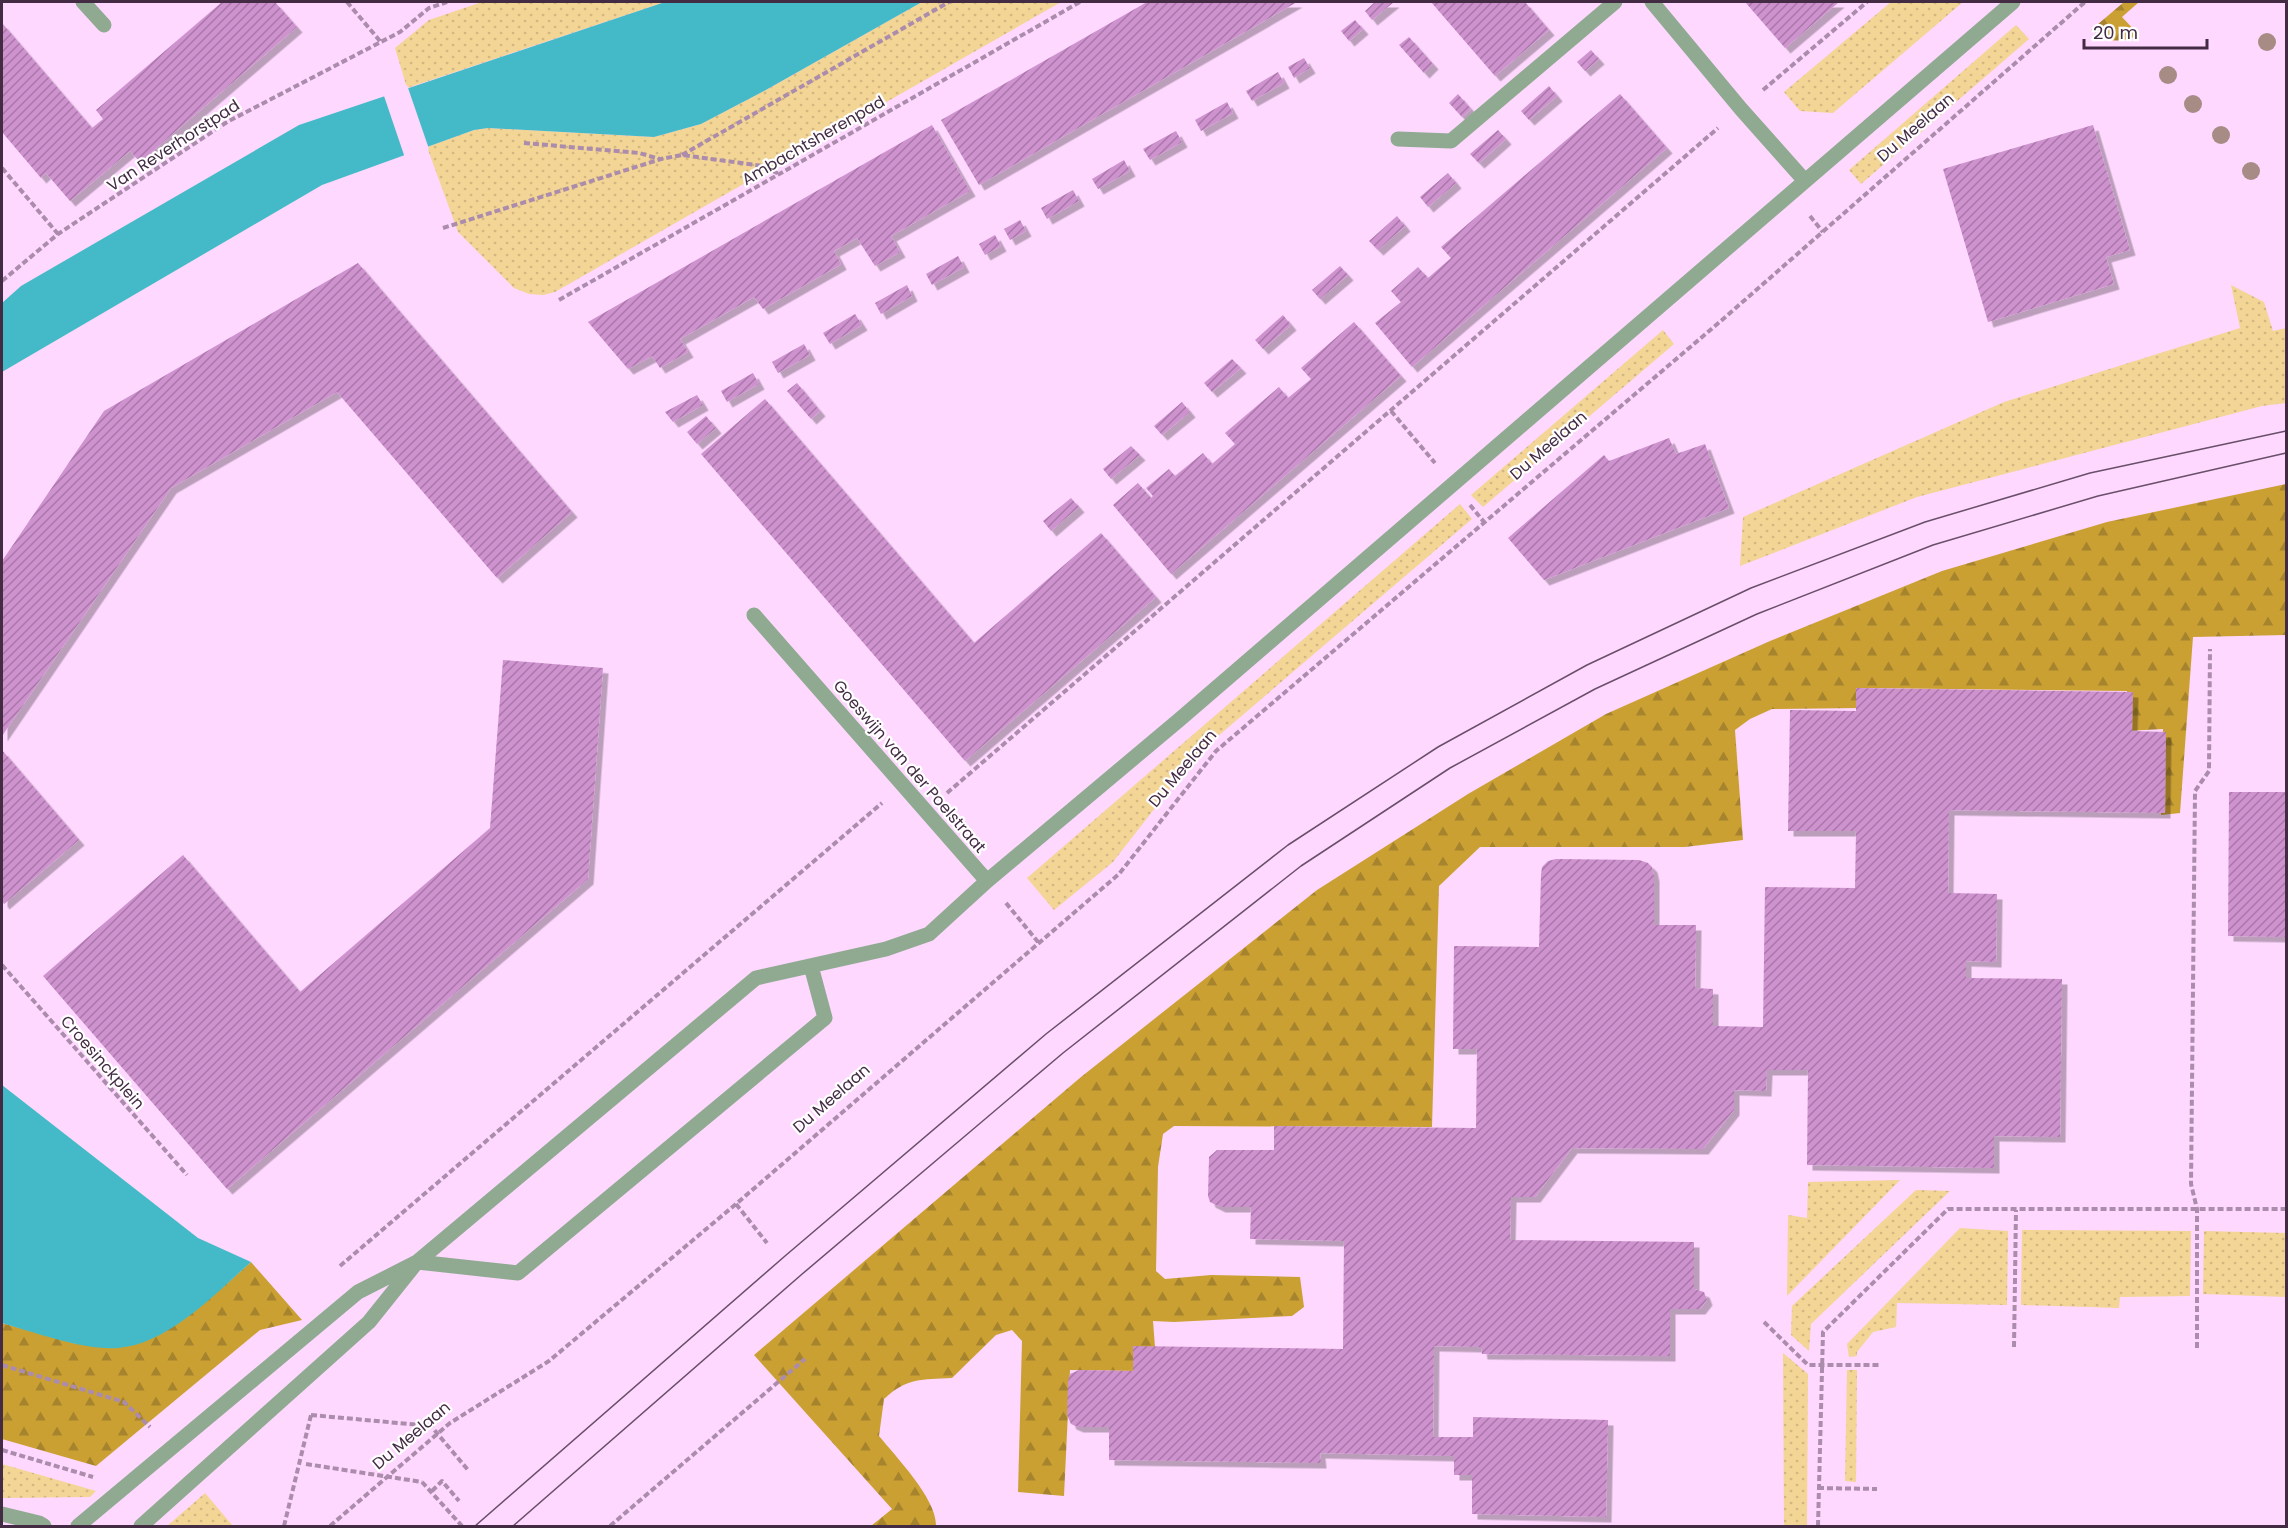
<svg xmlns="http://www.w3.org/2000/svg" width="2288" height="1528" viewBox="0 0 2288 1528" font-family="Poppins,sans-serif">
<defs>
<pattern id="grass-dots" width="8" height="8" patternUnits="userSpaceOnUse" patternTransform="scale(1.5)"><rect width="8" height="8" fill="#f3d595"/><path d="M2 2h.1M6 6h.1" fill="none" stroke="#d2b782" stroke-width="1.8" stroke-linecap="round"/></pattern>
<pattern id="forest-firs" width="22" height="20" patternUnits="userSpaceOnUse" patternTransform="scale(1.5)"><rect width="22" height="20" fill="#cba033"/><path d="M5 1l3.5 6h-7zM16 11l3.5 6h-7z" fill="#a6832d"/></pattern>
<pattern id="building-hatch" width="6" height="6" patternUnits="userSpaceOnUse" patternTransform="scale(1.5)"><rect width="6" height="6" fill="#ce92ce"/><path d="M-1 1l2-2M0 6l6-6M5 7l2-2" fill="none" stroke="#a977a9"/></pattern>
<filter id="shadow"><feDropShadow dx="5.5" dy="5.5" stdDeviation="0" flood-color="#0004"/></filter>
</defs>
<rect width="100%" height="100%" fill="#fed8fe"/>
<!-- grass -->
<path fill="url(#grass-dots)" d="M482 2H665L407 88 395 48 429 20Z
M922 2H1061L555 292 543 295 529 294 514 288 458 232 427 147 474 130 488 128 654 137 701 124 764 91Z
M1891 2H1963L1833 113 1800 111 1784 92Z
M2016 25 2029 39 1861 184 1849 170Z
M2231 285 2264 302 2273 331 2286 328V403L2262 406 1917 497 1740 566 1743 517 2004 402 2240 328Z
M1663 330 1674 344 1483 507 1471 495Z
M1460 504 1472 519 1197 754 1113 862 1054 910 1027 878Z
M1900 1180 1787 1296 1788 1215 1807 1218 1808 1182Z
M1916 1190 1950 1191 1811 1324 1809 1351 1791 1335 1792 1306Z
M1960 1228 2008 1231 2007 1305 1897 1303 1896 1327 1873 1332 1857 1352V1356L1849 1357 1847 1344Z
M2022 1230 2191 1231 2190 1296 2120 1297 2119 1308 2021 1305Z
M2204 1231 2286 1233V1297L2203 1294Z
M1783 1353 1808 1374 1807 1526H1784Z
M1847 1370H1857L1856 1482 1845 1481Z
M2 1464 96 1491 90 1497 2 1498Z
M205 1493 233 1526H167Z"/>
<!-- forest -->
<path fill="url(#forest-firs)" d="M2124 2H2139L2122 17 2139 35C2117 44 2111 42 2091 30Z
M2286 484V635L2193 637 2180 813 2161 815 2163 729 2125 731 2127 691 1861 688V708L1772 709 1750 719 1735 730 1743 840 1685 847H1480L1439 886 1432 1127 1174 1126 1163 1134 1158 1167 1156 1271 1165 1279 1211 1275 1300 1277 1304 1307 1292 1316 1174 1322 1153 1321 1155 1347 1136 1371 1070 1370 1064 1496 1018 1492 1022 1341 1012 1330 996 1335 952 1378C921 1380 908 1377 884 1399L879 1436C896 1457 937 1499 936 1526H871L892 1509 754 1355 1081 1077 1317 890 1468 794 1606 714 1770 641 1942 571 2107 522Z
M251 1262 302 1320 260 1330 96 1466 2 1439V1323L77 1344 223 1287Z"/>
<!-- water -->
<path fill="#44bac8" d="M665 2H922L764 91 701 124 654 137 488 128 474 130 322 185 2 372V303L21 286 299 125Z
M2 1085 198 1238 251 1262C215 1294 168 1344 118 1348 86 1351 33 1332 2 1323Z"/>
<!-- pier -->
<path fill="#fed8fe" d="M407 85 429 149 405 158 383 93Z"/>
<!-- building -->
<path fill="url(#building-hatch)" filter="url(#shadow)" d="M222 2H275L297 27 140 162 130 151 70 201 46 173 41 178 2 132V23L92 128 103 119 96 110Z
M1147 2H1297L979 185 941 120Z
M1375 2H1394L1372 20 1365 11Z
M1431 2H1525L1549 30 1495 76Z
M1747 2H1839L1785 48 1746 3Z
M1355 20 1363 29 1349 41 1341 31Z
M1409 37 1433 64 1424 73 1399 45Z
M1591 50 1599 59 1585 71 1577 62Z
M1304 58 1310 68 1294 78 1288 67Z
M1278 72 1284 83 1252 101 1246 91Z
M1549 86 1557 96 1529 120 1521 111Z
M1458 94 1471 109 1462 117 1449 103Z
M1620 94 1667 148 1412 367 1375 323 1401 302 1391 291 1418 267 1428 278 1451 258 1441 247Z
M1227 102 1233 113 1201 131 1195 120Z
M932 125 970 191 891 236 900 252 875 266 857 238 834 251 841 264 840 265 763 309 754 297 680 339 688 352 660 368 652 356 628 369 588 322Z
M2093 125 2130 250 2106 257 2114 284 1988 322 1943 169Z
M1498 130 1506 139 1479 163 1470 154Z
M1176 131 1182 142 1150 160 1143 149Z
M1124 160 1130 171 1098 189 1092 179Z
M1448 173 1456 183 1428 207 1420 197Z
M1073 190 1079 201 1047 219 1041 208Z
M1397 216 1405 226 1378 250 1369 241Z
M1020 220 1026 231 1010 240 1004 229Z
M995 235 1001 246 985 255 979 244Z
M958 256 964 267 932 285 926 274Z
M358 263 572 512 497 578 337 392 171 488 2 736V561L104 411Z
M1340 266 1348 275 1320 299 1312 290Z
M907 285 912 296 881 314 875 303Z
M855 314 862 325 830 344 823 333Z
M1283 315 1291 325 1263 349 1255 340Z
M1354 322 1401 376 1171 574 1113 505 1138 483 1151 498 1153 496 1146 488 1169 469 1175 476 1203 453 1212 464 1235 444 1225 433 1279 387 1288 398 1311 379 1301 368Z
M804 344 810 355 778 373 772 362Z
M1232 359 1241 368 1212 392 1204 383Z
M753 373 759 384 727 402 721 391Z
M797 383 820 411 811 419 787 391Z
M697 395 703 405 673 422 665 412Z
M765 399 974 643 1101 533 1156 597 965 761 701 454Z
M1182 402 1190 412 1162 435 1154 426Z
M706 416 716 428 697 444 687 432Z
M1669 438 1676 454 1705 444 1729 508 1544 580 1508 538 1604 455 1609 461Z
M1131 446 1140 455 1111 479 1103 469Z
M1071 498 1079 507 1051 531 1043 521Z
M503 660 603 668 588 879 227 1189 43 976 183 855 300 992 490 828Z
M1856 688 2133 692 2132 731 2166 732 2165 813 1949 810 1948 893 1997 894 1996 962 1966 961V978L2062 979 2060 1137 1994 1136V1168L1807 1165 1808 1070H1767L1766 1091 1734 1090V1110L1703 1149 1572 1148 1535 1197H1511L1510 1240 1694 1242V1289L1704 1292 1707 1300 1700 1309H1670V1356L1482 1354 1481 1347 1434 1346 1433 1437H1473V1417L1608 1420 1606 1517 1472 1514V1475H1454V1456L1320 1453 1321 1463 1109 1460V1427H1078L1071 1424 1067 1415 1068 1381 1070 1374 1079 1370 1133 1371V1346L1343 1349 1344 1241 1250 1239 1251 1207H1220L1210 1202 1208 1196 1209 1157 1217 1150H1274V1126L1476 1128 1477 1049H1453L1454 946 1539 947 1541 875 1542 867 1548 861 1556 859 1639 860 1648 863 1652 867 1654 876V925H1696L1695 988 1713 989V1026L1763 1027 1765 887 1855 888 1856 831H1788L1790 710 1856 711Z
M2 750 79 840 4 904 2 901Z
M2229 792H2286V937L2228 936Z"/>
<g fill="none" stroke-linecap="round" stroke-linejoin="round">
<!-- path -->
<path stroke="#ab8cac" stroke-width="4" stroke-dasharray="6 3" stroke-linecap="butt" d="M347 2 380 41
M1763 90 1867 2
M524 143 639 153 660 159
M682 155 949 2
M2 168 58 234
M1810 216 1823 232
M443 228 661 159 682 155 763 166 779 174
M2 281 58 234 227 122 400 32 429 8 447 2
M559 300 1080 2
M1391 411 1435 463
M1470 505 1484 522
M947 793 1718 128
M1006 903 1038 942
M2 965 187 1175
M736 1204 767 1243
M340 1266 882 803
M1764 1322 1808 1365H1879
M2014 1347 2016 1210
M2197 1348V1209L2191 1184 2195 791 2209 771 2210 649
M2 1365 124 1402 150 1427
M311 1415 431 1426 468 1470
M2 1450 93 1477
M422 1482 462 1526
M1818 1488 1877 1489
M432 1491 442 1481 459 1501
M284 1526 311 1415
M330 1526 450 1423 549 1361 736 1204 1119 874 1216 751 1722 320 2085 2
M610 1526 805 1359
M1818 1526 1823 1332 1948 1209H2286"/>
<!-- minor -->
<path stroke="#8faa90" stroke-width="15" d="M83 2 104 25
M1652 2 1741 109 1805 181
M1398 139 1451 141 1615 2
M754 615 987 881
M2 1514 39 1523 44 1526
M78 1526 358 1292 417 1262 518 1273 825 1018 811 966
M141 1526 369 1322 417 1262 756 978 886 949 929 934 987 881 1179 720 2013 2"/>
<!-- tram -->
<path stroke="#694f6a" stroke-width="1.5" d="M475 1526 785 1256 1046 1034 1288 845 1438 747 1587 665 1751 588 1925 522 2090 473 2286 431
M513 1526 801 1275 1063 1053 1301 866 1450 768 1595 689 1757 614 1933 545 2098 496 2286 453"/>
<!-- path-bridge -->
<path stroke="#ab8cac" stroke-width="4" stroke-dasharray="6 3" stroke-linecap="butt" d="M306 1464 422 1482"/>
</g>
<!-- trees -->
<g fill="#a78c86">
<circle cx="2267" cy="42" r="9"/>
<circle cx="2168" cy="75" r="9"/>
<circle cx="2193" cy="104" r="9"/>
<circle cx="2221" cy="135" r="9"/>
<circle cx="2251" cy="171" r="9"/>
</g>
<g text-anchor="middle" stroke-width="4.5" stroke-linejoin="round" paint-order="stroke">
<!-- street labels -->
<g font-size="16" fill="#432b44" stroke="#fff">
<text transform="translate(1915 127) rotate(-41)" y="6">Du Meelaan</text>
<text transform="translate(813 140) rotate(-30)" y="6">Ambachtsherenpad</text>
<text transform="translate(173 145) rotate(-33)" y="6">Van Reverhorstpad</text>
<text transform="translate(1548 445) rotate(-41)" y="6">Du Meelaan</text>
<text transform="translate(910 766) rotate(49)" y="6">Goeswijn van der Poelstraat</text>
<text transform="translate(1182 768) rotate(-50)" y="6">Du Meelaan</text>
<text transform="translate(103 1062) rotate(49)" y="6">Croesinckplein</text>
<text transform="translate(831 1098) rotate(-41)" y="6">Du Meelaan</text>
<text transform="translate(411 1435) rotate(-40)" y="6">Du Meelaan</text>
</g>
</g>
<!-- border -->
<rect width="2288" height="1528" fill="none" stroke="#432b44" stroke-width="6"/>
<!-- scale -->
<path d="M2084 39v9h123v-9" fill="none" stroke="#432b44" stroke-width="3"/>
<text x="2093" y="39" font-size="18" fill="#432b44" stroke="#ffffff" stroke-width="4.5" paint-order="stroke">20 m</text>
</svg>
